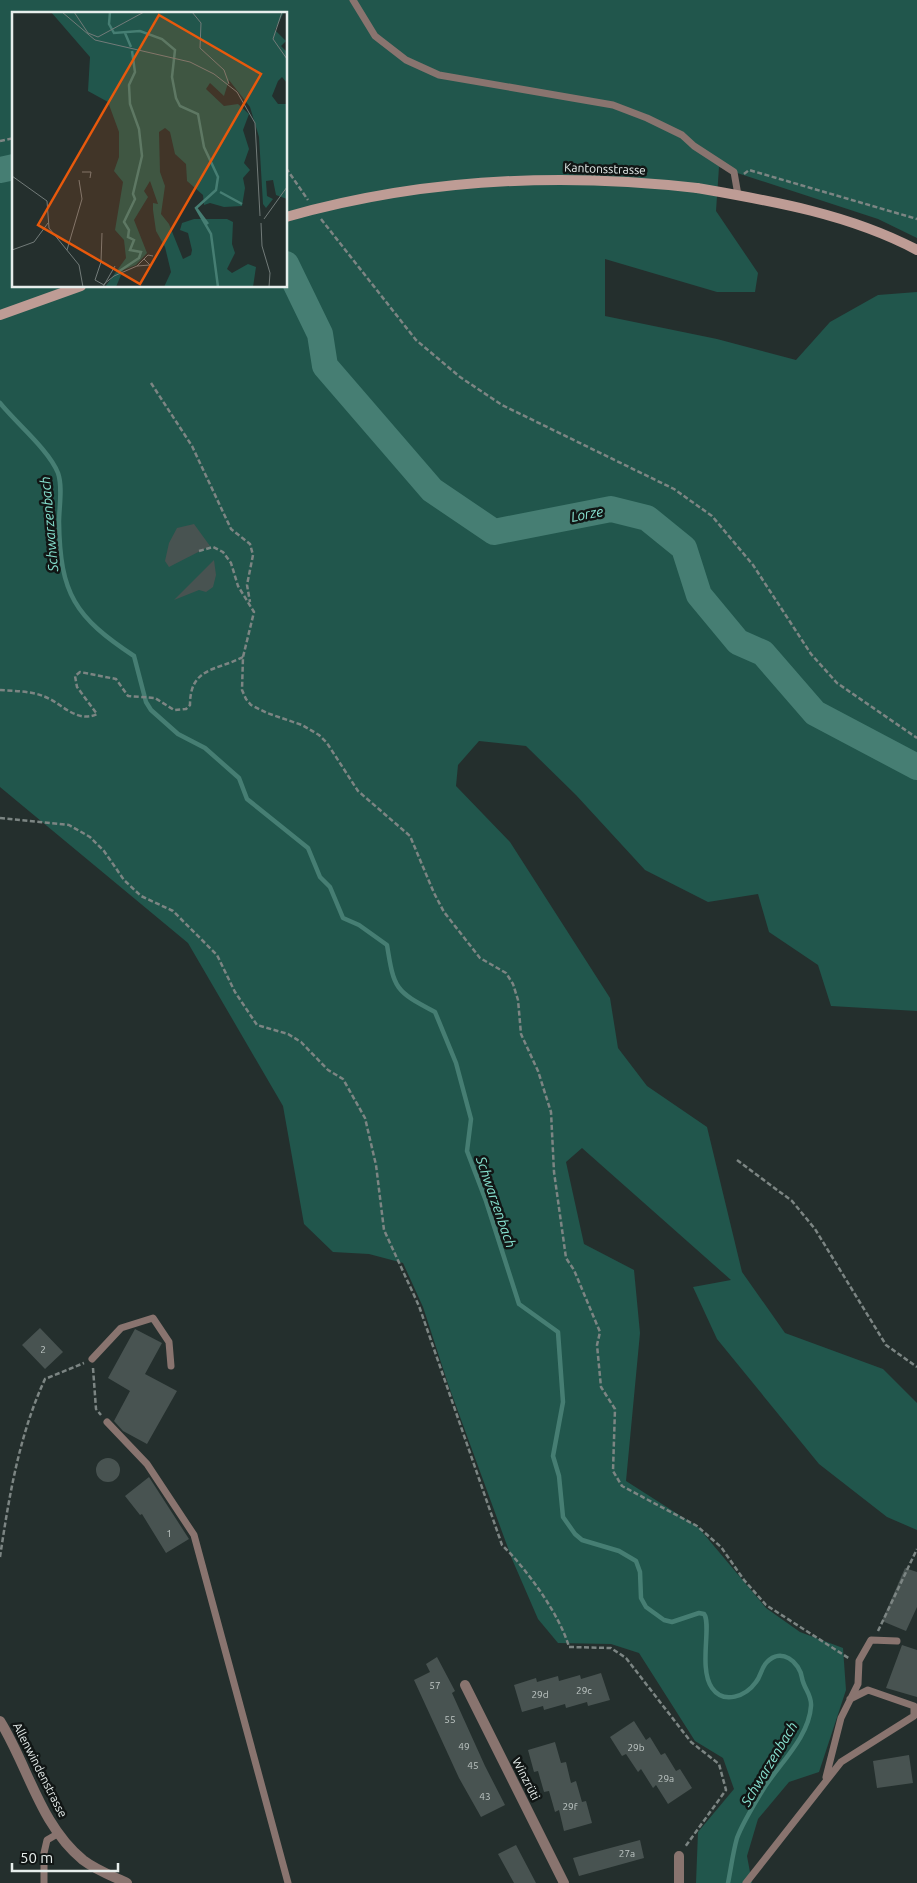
<svg xmlns="http://www.w3.org/2000/svg" width="917" height="1883" viewBox="0 0 917 1883" font-family="Ubuntu,sans-serif">
<rect width="100%" height="100%" fill="#242f2d"/>
<!-- green -->
<path fill="#21564c" fill-rule="evenodd" d="M0 0H917V238L878 219 719 167 716 211 758 273 755 292H717L605 259V316L717 339 796 360 830 322 878 295 917 292V1011L831 1006 818 965 769 932 758 894 708 902 645 870 576 795 526 746 479 741 458 765 456 786 510 842 610 998 618 1048 647 1086 707 1127 742 1272 785 1333 883 1369 917 1403V1530L887 1517 819 1464 717 1339 693 1287 731 1280 582 1148 566 1162 584 1244 634 1270 640 1333 626 1481 698 1527 766 1608 800 1632 843 1648 846 1690 819 1772 789 1782 758 1819 747 1856 752 1883H696L698 1832 734 1789 723 1758 695 1741 639 1653 611 1644 558 1643 538 1619 512 1559 448 1384 423 1307 403 1263 369 1254 333 1252 304 1224 283 1106 188 943 0 787ZM14 14H286V286H14Z"/>
<g fill="none" stroke-linecap="round" stroke-linejoin="round">
<!-- stream -->
<path stroke="#467e73" stroke-width="4.5" d="M0 403C16 423 49 450 58 473 63 487 59 508 59 522 60 594 75 617 134 656L146 702 151 710 178 734 205 748 239 778 247 799 308 848 320 877 330 887 343 918 359 925 387 945C394 989 395 991 435 1012L456 1063 471 1119 467 1151 486 1201 519 1304 558 1332 563 1402 553 1456 559 1476 563 1517 575 1534 582 1540 619 1551 636 1561 640 1572 641 1598 646 1607 664 1620 672 1622 699 1613 704 1614C712 1624 698 1668 712 1688 724 1705 746 1696 756 1682 761 1676 761 1668 767 1662 781 1647 800 1662 802 1678 804 1689 812 1695 811 1706 809 1737 780 1763 764 1788 755 1803 743 1822 737 1838 733 1852 731 1868 728 1883"/>
<!-- river -->
<path stroke="#467e73" stroke-width="26" d="M0 170 14 167
M286 264 320 334 325 366 432 490 494 532 611 509 647 518 684 548 699 595 738 642 763 653 815 713 917 767"/>
</g>
<!-- building -->
<path fill="#485351" d="M194 524 210 546 169 567 165 561 169 543 177 528Z
M214 560 216 575 213 587 206 592 199 590 174 600Z
M40 1328 63 1352 45 1369 22 1345Z
M135 1329 162 1343 145 1374 177 1391 147 1444 123 1431 114 1421 130 1391 108 1378Z
M96 1470a12 12 0 1 1 24 0a12 12 0 1 1-24 0Z
M149 1477 189 1539 166 1553 142 1514 140 1515 125 1496Z
M905 1568 917 1572V1607L906 1631 882 1621Z
M902 1645 917 1650V1697L886 1688Z
M437 1657 455 1691 452 1693 485 1766 505 1805 481 1817 459 1778 414 1680 430 1672 426 1664Z
M601 1673 610 1700 588 1706 587 1702 566 1708 565 1704 544 1710 543 1706 522 1712 514 1685 536 1678 537 1682 558 1676 559 1681 580 1675 581 1679Z
M634 1721 646 1740 650 1737 661 1755 665 1753 676 1771 680 1769 692 1788 668 1804 656 1785 653 1788 641 1769 638 1772 626 1754 622 1756 610 1737Z
M555 1742 561 1763 566 1762 571 1783 576 1781 582 1802 586 1801 592 1823 564 1831 559 1810 555 1812 549 1791 544 1792 538 1771 534 1772 528 1750Z
M909 1755 913 1783 877 1788 873 1761Z
M640 1840 644 1858 579 1876 573 1858Z
M516 1845 536 1883H514L498 1854Z"/>
<g fill="none" stroke-linecap="round" stroke-linejoin="round">
<!-- path -->
<path stroke="#7c8583" stroke-width="2.5" stroke-dasharray="5 2.5" stroke-linecap="butt" d="M0 141 14 138
M286 168 308 200
M744 174 749 170 917 219
M321 219 416 340 460 377 502 405 674 489 712 516 753 565 811 654 837 683 917 738
M151 383 192 446 231 529 250 544 253 555 247 585 250 602
M199 551 213 547 223 552 231 563 238 586 254 612 243 657 242 690 246 699 251 705 267 713 302 725 319 735 327 743 358 791 410 836 434 893 444 912 480 958 506 973 513 984 518 1000 521 1034 538 1071 551 1112 554 1172 566 1258 574 1270 600 1332 597 1345 601 1387 615 1409 613 1471 622 1486 697 1526 721 1547 744 1580 766 1605 850 1659
M0 690C13 691 31 691 43 696 61 702 76 724 97 714L77 687 75 676 80 672 116 679 128 696 155 698 174 710 186 709 190 705C190 667 216 671 243 657
M0 818 69 825 90 837 104 851 124 880 141 896 173 911 217 955 235 992 257 1025 288 1034 301 1042 328 1070 343 1079 365 1118 376 1165 384 1230 419 1306 502 1545C526 1568 560 1615 569 1647L611 1648 626 1658 691 1742 719 1764 726 1790 685 1847
M737 1160 792 1201 815 1229 886 1345 917 1367
M93 1368 96 1409 101 1415
M0 1557C9 1497 19 1435 45 1379L84 1363
M878 1631 917 1549"/>
<!-- service -->
<path stroke="#89746f" stroke-width="7" d="M353 0 375 36 406 60 439 75 613 105 647 118 682 135 694 146 734 172 738 195
M92 1359 121 1328 153 1318 169 1342 171 1366
M107 1422 147 1464 194 1535 288 1883
M826 1777 841 1718 858 1684 859 1661 871 1640 897 1641
M44 1883V1853L47 1840 59 1833
M746 1883 841 1762 914 1716V1706L868 1690 850 1699"/>
<!-- minor -->
<path stroke="#89746f" stroke-width="10" d="M465 1685 564 1883
M679 1883V1856"/>
<!-- tertiary -->
<path stroke="#89746f" stroke-width="10" d="M0 1721C28 1766 40 1825 83 1860 96 1870 112 1876 127 1883"/>
<!-- secondary -->
<path stroke="#be9c95" stroke-width="10" d="M697 188C772 201 849 214 917 250
M0 315 81 286"/>
<!-- secondary-bridge -->
<path stroke="#be9c95" stroke-width="10" d="M286 217C420 179 559 172 697 188"/>
</g>
<g text-anchor="middle" stroke-width="5" stroke-linejoin="round" paint-order="stroke">
<!-- number labels -->
<g font-size="10" fill="#bfc7c5">
<text x="43" y="1353">2</text>
<text x="169" y="1537">1</text>
<text x="435" y="1689">57</text>
<text x="584" y="1694">29c</text>
<text x="540" y="1698">29d</text>
<text x="450" y="1723">55</text>
<text x="464" y="1750">49</text>
<text x="636" y="1751">29b</text>
<text x="473" y="1769">45</text>
<text x="666" y="1782">29a</text>
<text x="485" y="1800">43</text>
<text x="570" y="1810">29f</text>
<text x="627" y="1857">27a</text>
</g>
<!-- street labels -->
<g font-size="12" fill="#e7eeec" stroke="#111615">
<text transform="translate(605 169) rotate(2)" y="4">Kantonsstrasse</text>
<text transform="translate(40 1770) rotate(63)" y="4">Allenwindenstrasse</text>
<text transform="translate(526 1779) rotate(63)" y="4">Winzrüti</text>
</g>
<!-- water labels -->
<g font-size="14" font-style="italic" fill="#87e2d0" stroke="#111615">
<text transform="translate(587 514) rotate(-11)" y="5">Lorze</text>
<text transform="translate(49 524) rotate(-95)" y="5">Schwarzenbach</text>
<text transform="translate(496 1202) rotate(71)" y="5">Schwarzenbach</text>
<text transform="translate(769 1764) rotate(-59)" y="5">Schwarzenbach</text>
</g>
</g>
<!-- overview -->
<g transform="translate(12 12)">
<rect width="275" height="275" fill="#242f2d"/>
<path d="M39 0H272L263 18 274 29 269 34 275 40V71L270 65 266 69 260 84 266 92H275V187L264 183 261 168 254 169 255 184 261 187 254 196 251 192 247 125 238 95 217 68 212 84 198 71 194 77 212 94 226 92 237 102 231 118 237 137 232 151 238 158 231 166 233 176 230 194 212 195 198 191 192 193 191 183 175 169 174 152 163 142 158 120 153 116 147 120 148 160 153 174 149 202 157 212 171 247 179 243 180 238 176 221 168 218 170 211 182 207H215L221 210 220 232 223 241 215 257 220 261 236 252 244 255 241 275H152L159 260 153 235 144 219 141 198V191L146 192 138 169 132 179 136 185 122 208 135 241 124 253 111 258 104 275H93L114 246 112 228 103 218 111 170 102 159 107 145V120L96 90 76 79 78 45Z" fill="#21564c"/>
<path fill="none" stroke="#467e73" stroke-width="2.5" d="M98 0 97 12 102 21 128 19 150 27 163 38 160 65 164 86 168 94 186 102 192 135 206 165 204 178 184 196 199 222 206 275M113 21 119 35M208 180 230 192M184 196 196 212M106 260 127 246 129 240 118 238 122 228 116 225 117 218 112 210 123 187 121 182 130 144 127 117 118 92 117 73 123 60 120 39"/>
<path fill="none" stroke="#727b79" stroke-width="1" d="M50 0 83 28 178 50 202 62 225 80 243 111 248 204M62 0 76 21 86 25 132 0M180 0 189 11 188 36 212 58 217 72M270 0 261 27 275 47M70 160H79L78 166M0 164 35 189 37 216 67 253 71 275M252 207 275 175M249 211 250 234 258 261 257 275M90 221 89 250 83 268 92 273M0 238 22 230 36 211M55 238 70 187 67 168M125 254 136 243 141 244M92 272 102 264 125 254 138 253 132 247M91 275 103 254"/>
<path fill="#e8590c" fill-opacity="0.15" stroke="#e8590c" stroke-width="2.5" d="M147 3 249 62 128 272 26 213Z"/>
<rect width="275" height="275" fill="none" stroke="#e7eeec" stroke-width="2.5"/>
</g>
<!-- scale -->
<path d="M12 1863v8h106v-8" fill="none" stroke="#e7eeec" stroke-width="2.5"/>
<text x="20" y="1863" font-size="15" fill="#e7eeec" stroke="#111615" stroke-width="4" paint-order="stroke">50 m</text>
</svg>
